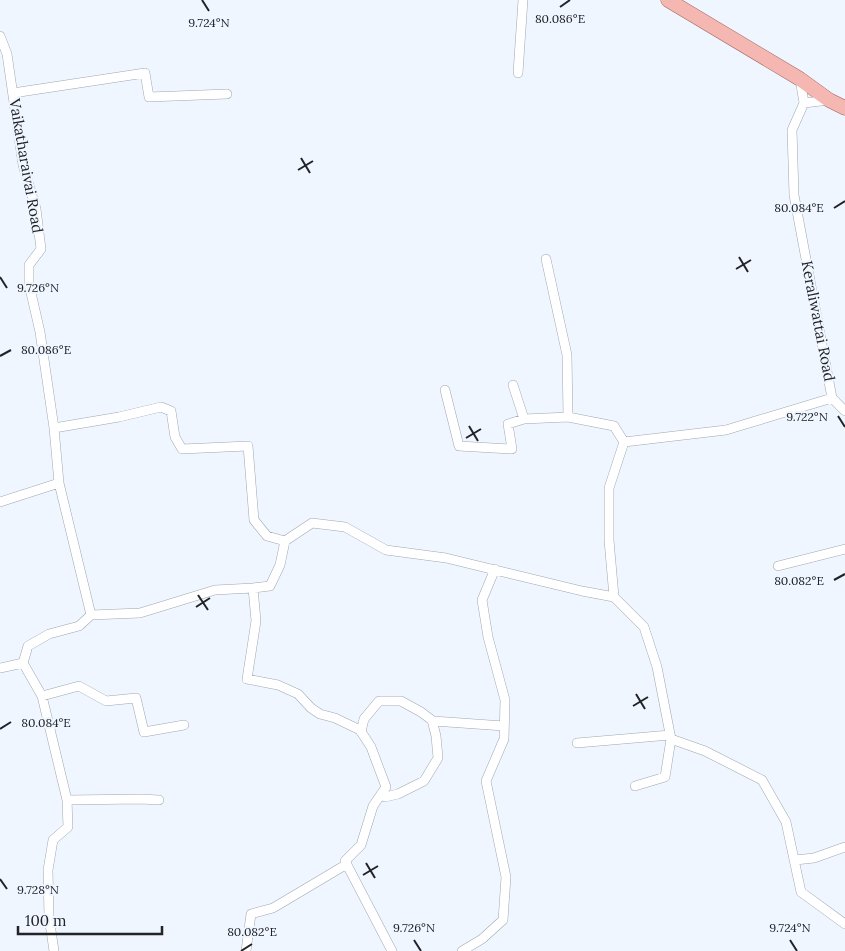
<svg xmlns="http://www.w3.org/2000/svg" width="845" height="951" viewBox="0 0 845 951" font-family="Lora,serif">
<rect width="100%" height="100%" fill="#eff6ff"/>
<g fill="none" stroke-linecap="round" stroke-linejoin="round">
<!-- street casing -->
<g stroke="#a0a7af" stroke-width="10">
<path id="street" d="M0 36 7 54 23 165 36 209 41 249 29 265V284L40 332 54 428 59 483 91 615 79 626 49 634 28 646 23 663 42 696 67 800 68 827 53 840 48 870 49 917 54 951
M518 73 523 0
M800 79 804 103
M13 93 145 73 149 97 227 94
M829 100 804 103 792 130 794 195 832 398 726 430 624 442 609 488V540L614 597 644 627 657 667 671 739 705 751 762 780 786 822 801 892 845 924
M546 259 567 355 568 417
M513 385 524 419
M445 390 459 446 512 449 508 424 524 419 568 417 614 426 624 442
M832 398 845 411
M54 428 119 417 161 407 171 411 175 437 182 449 248 446 254 520 267 536 285 541
M0 502 59 483
M778 566 845 549
M253 588 256 621 247 679 278 685 298 694 311 708 320 714 335 718 360 730 371 747 386 787 373 806 361 845 345 861 392 951
M91 615 140 613 215 590 253 588 270 586 280 565 285 541 312 523 345 527 386 550 446 558 582 591 614 597
M0 668 23 663
M42 696 79 686 106 701 136 698 144 732 184 725
M361 732 364 719 379 701H401L421 712 433 721 504 726
M577 743 670 735
M635 786 665 777 671 739
M381 794 385 797 398 794 424 781 438 758 436 736 432 720
M67 800 141 799 159 800
M795 860 814 858 845 847
M246 951 251 914 273 908 347 864
M462 951 482 939 503 920 506 877 486 781 504 739 505 700 488 637 482 600 495 569"/>
</g>
<!-- primary casing -->
<g stroke="#a5645f" stroke-width="15">
<path id="primary" d="M668 0 800 79 829 100 845 108"/>
</g>
<!-- street -->
<use href="#street" stroke="#fff" stroke-width="9"/>
<!-- primary -->
<use href="#primary" stroke="#f4b7b1" stroke-width="14"/>
</g>
<!-- ticks -->
<path fill="none" stroke="#212326" stroke-width="2" d="M202 0 209 11M560 7 570 0M301 158 310 173M298 170 313 161M834 208 845 201M739 257 748 272M736 269 751 260M0 277 7 288M0 356 11 350M838 416 845 427M469 426 478 441M466 438 481 429M834 580 845 574M198 595 208 610M196 607 210 598M636 694 645 709M633 706 648 697M0 729 11 722M366 863 375 878M363 875 378 866M0 879 7 889M414 940 421 951M790 940 797 951M241 951 252 944"/>
<g text-anchor="middle" stroke-width="4" stroke-linejoin="round" paint-order="stroke">
<!-- street labels -->
<g font-size="15" fill="#212326" stroke="#eff6ff">
<text transform="translate(26 166) rotate(80)" y="5">Vaikatharaivai Road</text>
<text transform="translate(818 321) rotate(79)" y="5">Keraliwattai Road</text>
</g>
</g>
<g font-size="12" text-anchor="middle" fill="#212326" stroke="#eff6ff" stroke-width="4" stroke-linejoin="round" paint-order="stroke">
<text x="560" y="23">80.086°E</text>
<text x="209" y="27">9.724°N</text>
<text x="799" y="212">80.084°E</text>
<text x="38" y="292">9.726°N</text>
<text x="46" y="354">80.086°E</text>
<text x="807" y="421">9.722°N</text>
<text x="799" y="585">80.082°E</text>
<text x="46" y="727">80.084°E</text>
<text x="38" y="894">9.728°N</text>
<text x="414" y="932">9.726°N</text>
<text x="790" y="932">9.724°N</text>
<text x="252" y="936">80.082°E</text>
</g>
<!-- scale -->
<path d="M18 926v8h144v-8" fill="none" stroke="#212326" stroke-width="2.5"/>
<text x="25" y="926" font-size="15" fill="#212326" stroke="#eff6ff" stroke-width="4" paint-order="stroke">100 m</text>
</svg>
